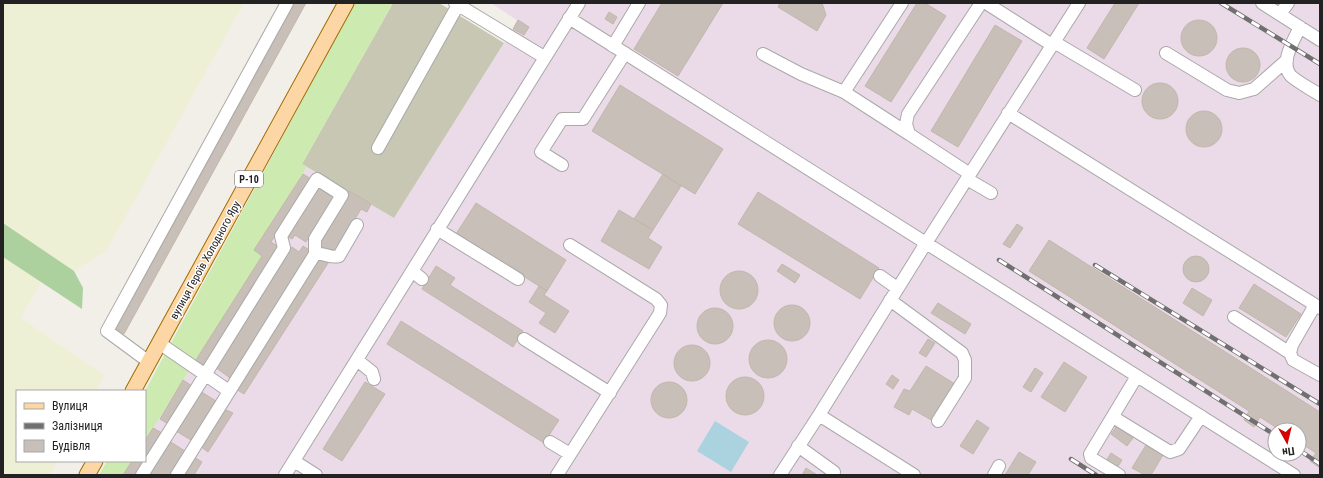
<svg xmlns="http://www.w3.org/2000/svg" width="1323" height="478" viewBox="0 0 1323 478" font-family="'Roboto Condensed',sans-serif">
<rect width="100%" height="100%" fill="#f2efe9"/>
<!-- industrial -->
<path fill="#ebdbe8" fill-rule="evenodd" d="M491 3H1320V475H123L145 461V441L262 257 254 251 307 167 394 218 518 21ZM1275 430H1299V454H1275Z"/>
<!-- construction -->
<path fill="#c7c7b4" d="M393 3H439L504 43 394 218 302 164Z"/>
<!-- farmland -->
<path fill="#eef0d5" d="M3 3H244L107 250 74 271 3 223Z
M3 257 41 282 21 318 104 375 96 391H17V461H58L50 475H3Z"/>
<!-- grass -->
<path fill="#cdebb0" d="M355 3H393L302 164 307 167 254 250 262 256 145 441V391Z
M107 461H132L123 475H99Z"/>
<!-- forest -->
<path fill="#add19e" d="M3 223 74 271 83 288 82 309 3 257Z"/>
<!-- water -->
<path fill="#aad3df" d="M715 421 749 442 731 472 697 451Z"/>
<!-- building -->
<path fill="#c7bfb8" stroke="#c4b6ab" d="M295 3H306L124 334 116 329Z
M662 3H723L678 76 634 49Z
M780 3H822L826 15 817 31 778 7Z
M917 3H925L946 16 891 102 865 86Z
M1115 3H1139L1104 59 1087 48Z
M609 12 617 17 613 24 605 19Z
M518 20 529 27 524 35 513 29Z
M1181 38a18 18 0 1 1 36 0a18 18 0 1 1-36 0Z
M995 25 1022 41 958 147 931 131Z
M1226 65a17 17 0 1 1 34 0a17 17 0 1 1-34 0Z
M1142 101a18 18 0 1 1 36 0a18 18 0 1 1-36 0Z
M620 85 723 149 695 194 592 131Z
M1186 129a18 18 0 1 1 36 0a18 18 0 1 1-36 0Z
M303 174 311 179 271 242 279 247 202 368 194 363 262 256 254 250Z
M663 174 681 186 653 230 634 219Z
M320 185 336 196 306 242 295 235 292 239 288 237 290 232Z
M349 191 371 204 367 212 361 209 334 254 319 245Z
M758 192 879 268 860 299 738 224Z
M476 203 566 260 547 291 456 234Z
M619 210 653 230 648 238 662 247 649 269 601 241Z
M1017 224 1023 228 1010 248 1003 244Z
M1049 240 1320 412V468L1310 461 1316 453 1299 442V430H1280L1260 417 1254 427 1244 420 1249 411 1029 271Z
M303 246 311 251 230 378 215 367 292 247 299 252Z
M1183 269a13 13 0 1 1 26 0a13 13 0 1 1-26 0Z
M320 258 328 263 244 394 236 389Z
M782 264 800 275 795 283 777 271Z
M436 266 455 278 450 285 523 331 513 347 422 289Z
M720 290a19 19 0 1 1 38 0a19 19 0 1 1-38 0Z
M1254 284 1301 314 1286 337 1239 308Z
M539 286 547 291 544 295 569 311 555 333 539 323 546 313 529 302Z
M1192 288 1212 300 1203 316 1183 303Z
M938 303 971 324 965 334 931 313Z
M774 323a18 18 0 1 1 36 0a18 18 0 1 1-36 0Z
M697 326a18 18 0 1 1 36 0a18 18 0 1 1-36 0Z
M401 321 559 420 544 443 387 344Z
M928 339 935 343 926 357 919 353Z
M749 359a19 19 0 1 1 38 0a19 19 0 1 1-38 0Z
M674 363a18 18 0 1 1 36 0a18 18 0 1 1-36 0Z
M1064 362 1087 377 1065 412 1041 397Z
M926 366 955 384 933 421 912 409 909 415 894 407 904 389 910 391Z
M1035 368 1043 373 1031 392 1023 387Z
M892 375 899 380 893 389 886 384Z
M726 396a19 19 0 1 1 38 0a19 19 0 1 1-38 0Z
M183 380 192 386 168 424 160 419Z
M651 400a18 18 0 1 1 36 0a18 18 0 1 1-36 0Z
M365 382 385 394 342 461 323 449Z
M200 391 216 401 191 440 176 431Z
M224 409 233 413 208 452 200 446Z
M977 420 989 428 973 454 960 446Z
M1117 426 1133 438 1127 446 1111 434Z
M153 428 162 433 145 459V441Z
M169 441 185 451 170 475H148Z
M1146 445 1163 455 1151 475H1145L1132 468Z
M1019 452 1036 462 1028 475H1005Z
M1111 453 1122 460 1117 468 1106 461Z
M194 457 202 462 194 475H182Z
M132 461H144L135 475H123Z
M806 468 814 473 817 475H802Z"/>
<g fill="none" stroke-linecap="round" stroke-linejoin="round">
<!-- minor casing -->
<g stroke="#a9a9a9" stroke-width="14">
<path id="minor" d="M455 3 544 57
M986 3 1052 45
M1262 3 1320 40
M1280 14 1288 3
M569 18 1294 475
M1300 27C1294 40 1279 63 1291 76 1299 83 1311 89 1320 95
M1054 42 1135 90
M613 46 639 3
M1166 53 1227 90 1239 93 1254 89 1287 60
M763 54 801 74 844 92 909 134
M844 92 902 3
M1008 113 1320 308
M378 148 458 5
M562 165 541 152 562 119H583L625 53
M970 174 909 134 906 124 908 114 981 3
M967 179 991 193
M437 229 518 279
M315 254C324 252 330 259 339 256L357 225
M412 271 422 279
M880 276 897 288
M890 300 962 353 965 360V378L938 421
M1315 305 1292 345 1290 353 1293 360 1320 375
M1234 317 1290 353
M524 339 610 393
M159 343 229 391
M357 360 372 372 374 379
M149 362 107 331 287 3
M819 415 914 475
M1113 417 1170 452 1179 449 1201 416
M550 442 570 454
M798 446 834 472
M294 461 316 475
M142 475 205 375 284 248 281 236 317 179 342 195 315 239V254L177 475
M285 475 579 3
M557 475 660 313 661 305 656 299 570 245
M780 475 819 415 926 243 1079 3
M994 475 999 466
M1119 475 1091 458 1090 454 1137 376"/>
</g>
<!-- major casing -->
<g stroke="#a06b00" stroke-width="17">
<path id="major" d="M133 391 346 3
M87 475 95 461"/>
</g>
<!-- minor -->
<use href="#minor" stroke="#fff" stroke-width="12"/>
<!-- major -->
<use href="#major" stroke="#fcd6a4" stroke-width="15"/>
<!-- rail casing -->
<g stroke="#707070" stroke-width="4.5">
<path id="rail" d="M1221 3 1320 64
M999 260 1275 435
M1095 265 1320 404
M1299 450 1320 464
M1071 459 1096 475"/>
</g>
<!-- rail -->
<use href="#rail" stroke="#fff" stroke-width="3" stroke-dasharray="9" stroke-linecap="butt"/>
</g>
<g text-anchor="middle" stroke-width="3" stroke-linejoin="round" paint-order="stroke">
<!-- shield labels -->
<rect fill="#fff" stroke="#646464" stroke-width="1" x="235" y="171" width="28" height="16" rx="3"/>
<g font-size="10" font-weight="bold" fill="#222">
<text x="249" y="183">Р-10</text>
</g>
<!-- street labels -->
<g font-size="11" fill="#222" stroke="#fff">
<text transform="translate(205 260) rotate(-61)" y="4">вулиця Героїв Холодного Яру</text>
</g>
</g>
<!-- border -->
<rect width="1323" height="478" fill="none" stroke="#222222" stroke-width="8"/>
<!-- legend -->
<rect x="16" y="390" width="130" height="72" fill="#ffffff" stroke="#a7a7a7"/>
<rect x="24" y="403" width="20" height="6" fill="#fcd6a4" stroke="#a7a7a7"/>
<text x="52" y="410" font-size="12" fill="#222222">Вулиця</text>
<rect x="24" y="423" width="20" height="6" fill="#707070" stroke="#a7a7a7"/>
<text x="52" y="430" font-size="12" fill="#222222">Залізниця</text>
<rect x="24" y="440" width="20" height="12" fill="#c7bfb8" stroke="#a7a7a7"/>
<text x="52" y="450" font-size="12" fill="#222222">Будівля</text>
<!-- north arrow -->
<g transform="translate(1287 442) rotate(172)"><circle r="19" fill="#ffffff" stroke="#a7a7a7"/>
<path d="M0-3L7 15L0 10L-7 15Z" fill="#d40000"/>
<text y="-6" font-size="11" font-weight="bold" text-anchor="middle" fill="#222222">Пн</text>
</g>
</svg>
